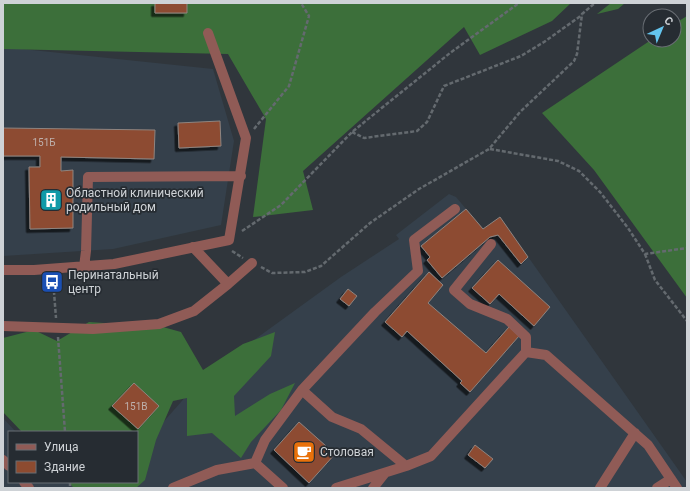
<svg xmlns="http://www.w3.org/2000/svg" width="690" height="491" viewBox="0 0 690 491" font-family="Roboto,sans-serif">
<defs>
<filter id="shadow"><feDropShadow dx="-3.5" dy="3.5" stdDeviation="0" flood-color="#0009"/></filter>
</defs>
<rect width="100%" height="100%" fill="#30363c"/>
<!-- built -->
<path fill="#35404b" d="M3 47 213 69 234 141 221 225 113 249 3 256Z
M449 194 456 197 483 229 500 217 687 482V488H3V418L16 432H9V482H137V452L203 377 341 277 399 239 396 235Z"/>
<!-- forest -->
<path fill="#3c6f3a" d="M3 3H571L552 21 480 55 464 27 303 171 313 210 253 217 266 119 228 54 3 49Z
M611 3H625L618 9 597 14Z
M687 16V298L594 170 542 113 651 40H674V24Z
M89 322 163 327 181 332 203 370 243 344 275 332 271 356 234 396 235 416 270 394 295 383 281 410 251 442 241 458 212 433 187 436V398L173 401 156 440 145 480 136 488H74L68 482H137V432H22L3 412V338L34 330 57 341Z"/>
<!-- building -->
<path fill="#8d4b30" stroke="#8e8480" filter="url(#shadow)" d="M155 3H187V13H155Z
M220 121 221 146 179 148 178 123Z
M3 128 155 130 154 159 61 157V171L73 170V228L30 229 29 167H40V156H3Z
M466 209 483 229 500 217 528 257 521 264 498 235 490 237 442 278 427 260 430 257 421 246Z
M498 260 550 307 534 326 499 294 490 304 472 288Z
M429 272 443 285 428 303 486 353 509 327 519 336 470 392 460 383 462 381 407 331 402 337 385 322Z
M348 289 357 296 349 306 340 299Z
M134 383 159 406 138 429 112 406Z
M299 422 335 454 309 483 274 450Z
M475 445 493 459 485 468 468 455Z"/>
<g fill="none" stroke-linecap="round" stroke-linejoin="round">
<!-- path -->
<path stroke="#646a6f" stroke-width="2.5" stroke-dasharray="4 2" stroke-linecap="butt" d="M254 129 289 86 309 16 301 3
M352 132 364 138 417 131 427 122 444 86 521 56 544 42 582 15
M490 149 558 161 579 171 600 192 628 228 645 254 687 248
M242 231 281 205 352 132 450 53 519 3
M232 251 243 258
M645 254 655 280 687 321
M261 267 272 273 305 272 321 266 370 223 419 189 489 149 520 112 574 61 577 54 582 14 595 3
M53 279 56 318
M58 337 65 432
M70 482V488"/>
<!-- minor -->
<path stroke="#905b56" stroke-width="10" d="M193 247 228 284
M84 267 86 251 88 177 241 176
M3 270H34L114 264 229 240 246 138 208 33
M3 326 93 329 159 324 194 311 228 284 252 263
M526 352 546 355 648 445 677 488
M302 390 332 417 361 429 406 466
M3 460 9 466
M255 463 265 440 302 390 375 312 418 271 414 240 455 209
M24 482 29 488
M173 488 217 470 255 463 283 488
M336 488 406 466 431 456 526 352V337L507 319 470 304 454 290 491 244
M373 488 385 473
M600 488 635 433
M657 488 671 479"/>
</g>
<!-- icons -->
<defs>
<g id="building-square" transform="scale(1.15)"><rect x="-9" y="-9" width="18" height="18" rx="4" fill="#0f9aa8" stroke="#262c32"/><path d="M-4-6H4V6H1V3H-1V6H-4ZM-2.5-4.3h1.7v1.8h-1.7ZM.8-4.3h1.7v1.8H.8ZM-2.5-1h1.7V.8h-1.7ZM.8-1h1.7V.8H.8Z" fill="#fff"/></g>
<g id="bus-square" transform="scale(1.15)"><rect x="-9" y="-9" width="18" height="18" rx="4" fill="#1a4fb4" stroke="#262c32"/><path d="M-5-6H5V4H4V6H2V4H-2V6H-4V4H-5ZM-3.5-4V0h7V-4ZM-3.5 1.2v1.5H-2V1.2ZM2 1.2v1.5H3.5V1.2Z" fill="#fff"/></g>
<g id="cafe-square" transform="scale(1.15)"><rect x="-9" y="-9" width="18" height="18" rx="4" fill="#e8710a" stroke="#262c32"/><path d="M-5.5-4.5H6V0H3Q3 3.5 0 3.5H-2.5Q-5.5 3.5-5.5 0ZM3-3.2v2h1.7v-2ZM-6 4.5H4V6H-6Z" fill="#fff"/></g>
</defs>
<g fill-rule="evenodd">
<use href="#building-square" x="51" y="200"/>
<use href="#bus-square" x="52" y="282"/>
<use href="#cafe-square" x="304" y="452"/>
</g>
<g text-anchor="middle" stroke-width="3.5" stroke-linejoin="round" paint-order="stroke">
<!-- number labels -->
<g font-size="10" fill="#beb0ac">
<text x="44" y="146">151Б</text>
<text x="136" y="410">151В</text>
</g>
<!-- poi labels -->
<g font-size="12" fill="#ced2d6" stroke="#262c32" text-anchor="start">
<text x="66" y="197">Областной клинический<tspan x="66" dy="14">родильный дом</tspan></text>
<text x="68" y="279">Перинатальный<tspan x="68" dy="14">центр</tspan></text>
<text x="320" y="456">Столовая</text>
</g>
</g>
<!-- border -->
<rect width="690" height="491" fill="none" stroke="#ced2d6" stroke-width="8"/>
<!-- legend -->
<rect x="8" y="431" width="130" height="52" fill="#262c32" stroke="#696e74"/>
<rect x="16" y="444" width="20" height="6" fill="#905b56" stroke="#696e74"/>
<text x="44" y="451" font-size="12" fill="#ced2d6">Улица</text>
<rect x="16" y="461" width="20" height="12" fill="#8d4b30" stroke="#696e74"/>
<text x="44" y="471" font-size="12" fill="#ced2d6">Здание</text>
<!-- north arrow -->
<g transform="translate(662 28) rotate(44)"><circle r="19" fill="#262c32" stroke="#696e74"/>
<path d="M0-3L7 15L0 10L-7 15Z" fill="#64c5ee"/>
<text y="-6" font-size="11" font-weight="bold" text-anchor="middle" fill="#ced2d6">С</text>
</g>
</svg>
